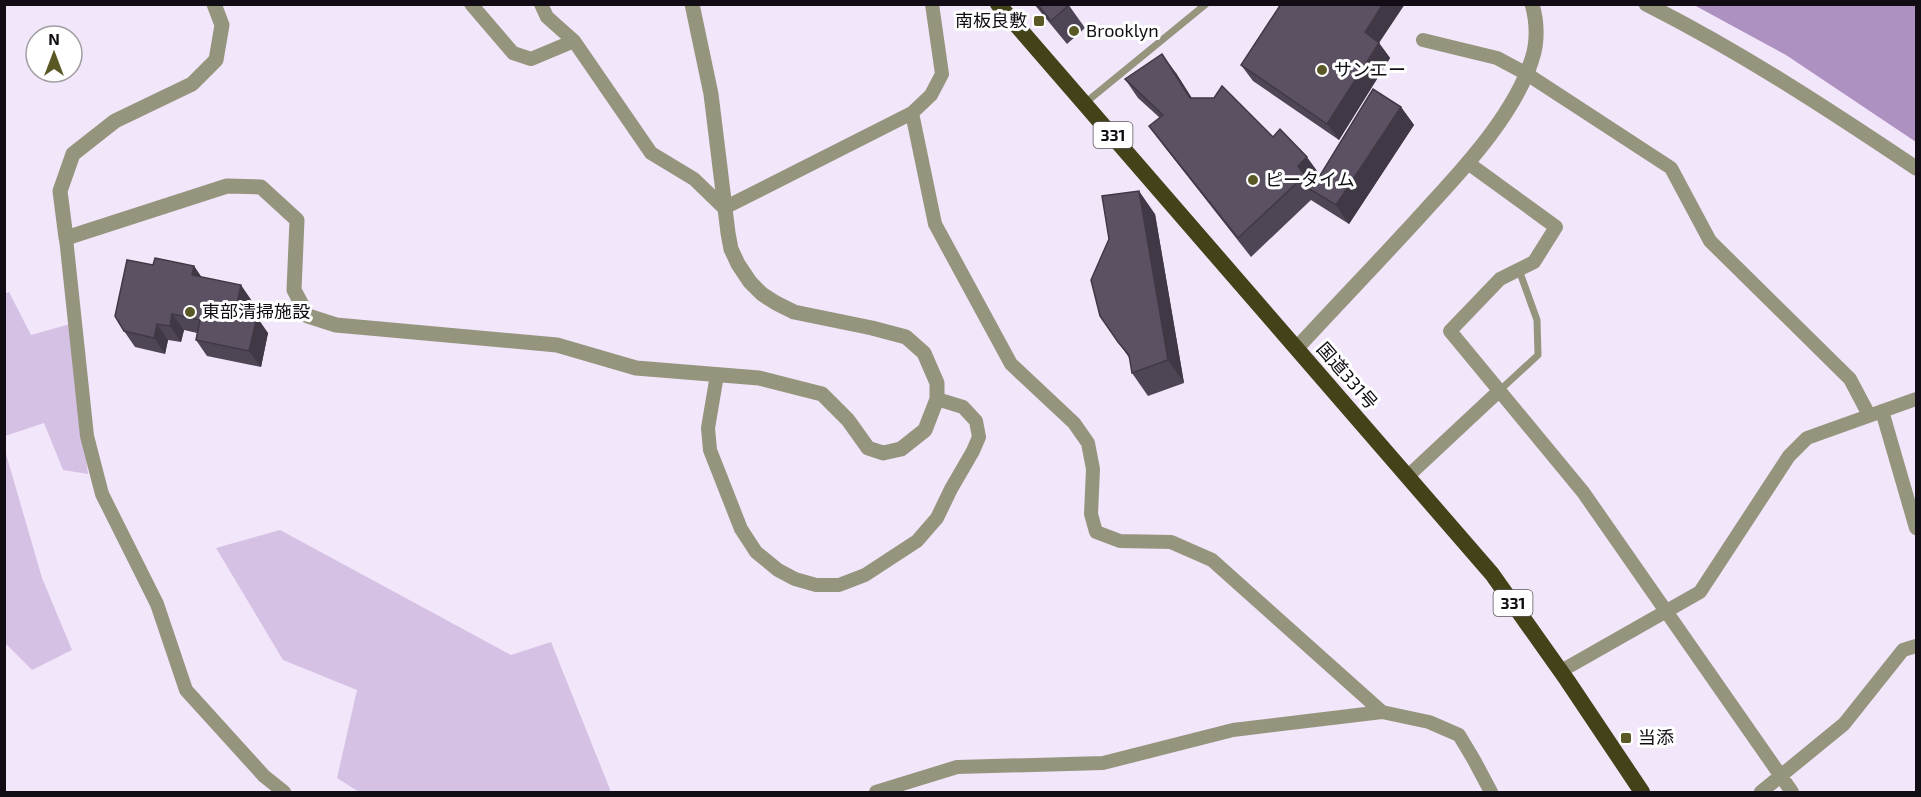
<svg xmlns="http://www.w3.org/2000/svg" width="1921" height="797" viewBox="0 0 1921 797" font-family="'Exo 2','Noto Sans JP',sans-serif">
<rect width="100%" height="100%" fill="#f2e6fb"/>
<!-- green -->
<path fill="#d5c1e3" d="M9 292 31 335 70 324 88 474 63 470 44 423 5 436 4 294Z
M4 447 42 578 72 650 32 670 5 643Z
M280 530 511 655 551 642 611 792H359L337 778 357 690 283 660 216 548Z"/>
<!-- water -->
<path fill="#ad91c1" d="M1694 5H1916V142L1786 55Z"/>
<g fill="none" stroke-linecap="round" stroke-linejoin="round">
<!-- service -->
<path stroke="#95957e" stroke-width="7" d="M1085 103 1206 4
M1499 391 1538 355 1537 320 1519 270"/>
<!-- minor -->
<path stroke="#95957e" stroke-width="14" d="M471 4 513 53 531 59 574 41
M541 4 547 17 574 41 651 153 694 179 724 208 912 113 931 95 942 74 932 4
M1423 40 1497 58 1527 74 1671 168 1710 241 1850 379 1869 415
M912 113 935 224 1011 364 1074 423 1088 443 1093 469 1091 514 1096 532 1120 541 1171 542 1212 560 1382 712
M1468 163 1556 227 1534 262 1500 279 1450 331 1583 492 1792 792
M66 238 87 436 102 494 157 604 186 690 264 776 284 792
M717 375 708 428 710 450 741 529 756 552 778 570 795 579 816 585H839L865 575 917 541 937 518 951 489 973 451 979 437 976 421 963 407 937 399
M1882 411 1916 528
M1408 476 1499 391
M1561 671 1700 592 1789 456 1807 438 1916 399
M876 792 957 767 1103 763 1233 730 1382 712 1429 722 1459 735 1474 760 1491 792
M1761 792 1844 724 1903 650 1916 646"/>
<!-- tertiary -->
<path stroke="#95957e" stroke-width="15" d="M214 4 222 25 216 60 192 84 115 121 73 154 60 191 66 238 227 186 261 187 297 220 294 290 308 316 336 325 557 345 636 368 759 378 822 394 848 420 868 448 883 453 901 449 925 430 937 399V383L924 353 906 337 872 328 794 312 776 303 762 294 750 282 738 264 731 249 728 233 711 94 692 4
M1646 4C1741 52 1828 109 1916 168
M1297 348C1341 300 1387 253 1431 204 1468 164 1516 111 1532 59 1538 42 1537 21 1532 4"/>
<!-- trunk -->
<path stroke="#444218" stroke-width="16" d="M998 4 1492 574 1567 680 1642 792"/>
</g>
<!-- wall -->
<path fill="#4f4655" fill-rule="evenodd" d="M1034 4H1068L1085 28 1067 44Z
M1379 43 1390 58 1339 140 1253 81 1241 65Z
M1176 73 1192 98 1273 137 1320 175 1401 107 1414 125 1349 224 1311 200 1251 257 1163 145 1149 126 1160 118 1138 98 1125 79ZM1320 176 1313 187 1311 185Z
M1155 214 1184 383 1148 396 1132 373 1130 359 1118 342Z
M153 265 194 266 201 277 252 301 249 315 268 333 261 367 207 356 196 340 197 333 184 330 181 342 168 340 165 354 135 347 124 331Z"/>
<!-- shaded-wall -->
<path fill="#403945" d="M1383 4H1405L1379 43 1390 58 1339 140 1327 124 1365 32Z
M1162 54 1176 73 1203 117 1190 98Z
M1401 107 1414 125 1349 224 1336 205Z
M1307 157 1320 175 1311 185 1298 166Z
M1139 191 1155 214 1184 383 1168 360Z
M194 266 205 282 192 275Z
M241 285 252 301 246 328 235 312Z
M172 314 184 330 181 342 170 326Z
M257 317 268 333 261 367 249 351Z
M157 324 168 340 165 354 154 338Z"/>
<!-- building -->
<path fill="#5c5163" stroke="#403945" stroke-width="1.5" d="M1037 4H1068L1069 5 1051 21Z
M1281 4H1383L1365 32 1379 43 1327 124 1241 65Z
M1162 54 1190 98H1214L1222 86 1273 137 1280 129 1307 157 1298 166 1313 187 1373 89 1401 107 1336 205 1298 182 1238 238 1149 126 1163 115 1125 79Z
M1139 191 1168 360 1132 373 1129 355 1118 342 1100 316 1091 280 1109 239 1102 196Z
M155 258 194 266 192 275 241 285 235 312 257 317 249 351 196 340 200 320 172 314 170 326 157 324 154 338 124 331 115 316 127 260 153 265Z"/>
<!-- markers -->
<g fill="#5a5825" stroke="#fff" stroke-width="2">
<rect x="1033" y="15" width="12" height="12" rx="3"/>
<circle cx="1074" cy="31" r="6"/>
<circle cx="1322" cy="70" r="6"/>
<circle cx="1253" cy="180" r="6"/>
<circle cx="190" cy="312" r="6"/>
<rect x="1620" y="732" width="12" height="12" rx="3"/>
</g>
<g text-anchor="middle" stroke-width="6" stroke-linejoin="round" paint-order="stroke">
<!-- shield labels -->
<g fill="#fff" stroke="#59565a" stroke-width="1.5">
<rect x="1093.5" y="122" width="39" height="26" rx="4.5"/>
<rect x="1493.5" y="590" width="39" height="26" rx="4.5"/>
</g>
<g font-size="16" font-weight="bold" fill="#120d14">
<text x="1113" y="141">331</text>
<text x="1513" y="609">331</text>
</g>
<!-- poi labels -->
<g font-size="18" fill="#120d14" stroke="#fff" text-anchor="start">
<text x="1027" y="27" text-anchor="end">南板良敷</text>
<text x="1086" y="37">Brooklyn</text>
<text x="1334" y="76">サンエー</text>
<text x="1265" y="186">ピータイム</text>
<text x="202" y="318">東部清掃施設</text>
<text x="1638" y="744">当添</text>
</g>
<!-- street labels -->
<g font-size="18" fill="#120d14" stroke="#fff">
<text transform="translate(1347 376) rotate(49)" y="6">国道331号</text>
</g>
</g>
<!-- border -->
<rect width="1921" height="797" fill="none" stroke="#120d14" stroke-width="12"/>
<!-- north arrow -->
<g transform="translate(54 54)"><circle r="28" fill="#ffffff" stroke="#a09ea1" stroke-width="1.5"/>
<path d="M0-4.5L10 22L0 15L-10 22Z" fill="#5a5825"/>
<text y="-9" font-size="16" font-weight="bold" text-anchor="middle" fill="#120d14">N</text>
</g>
</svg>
